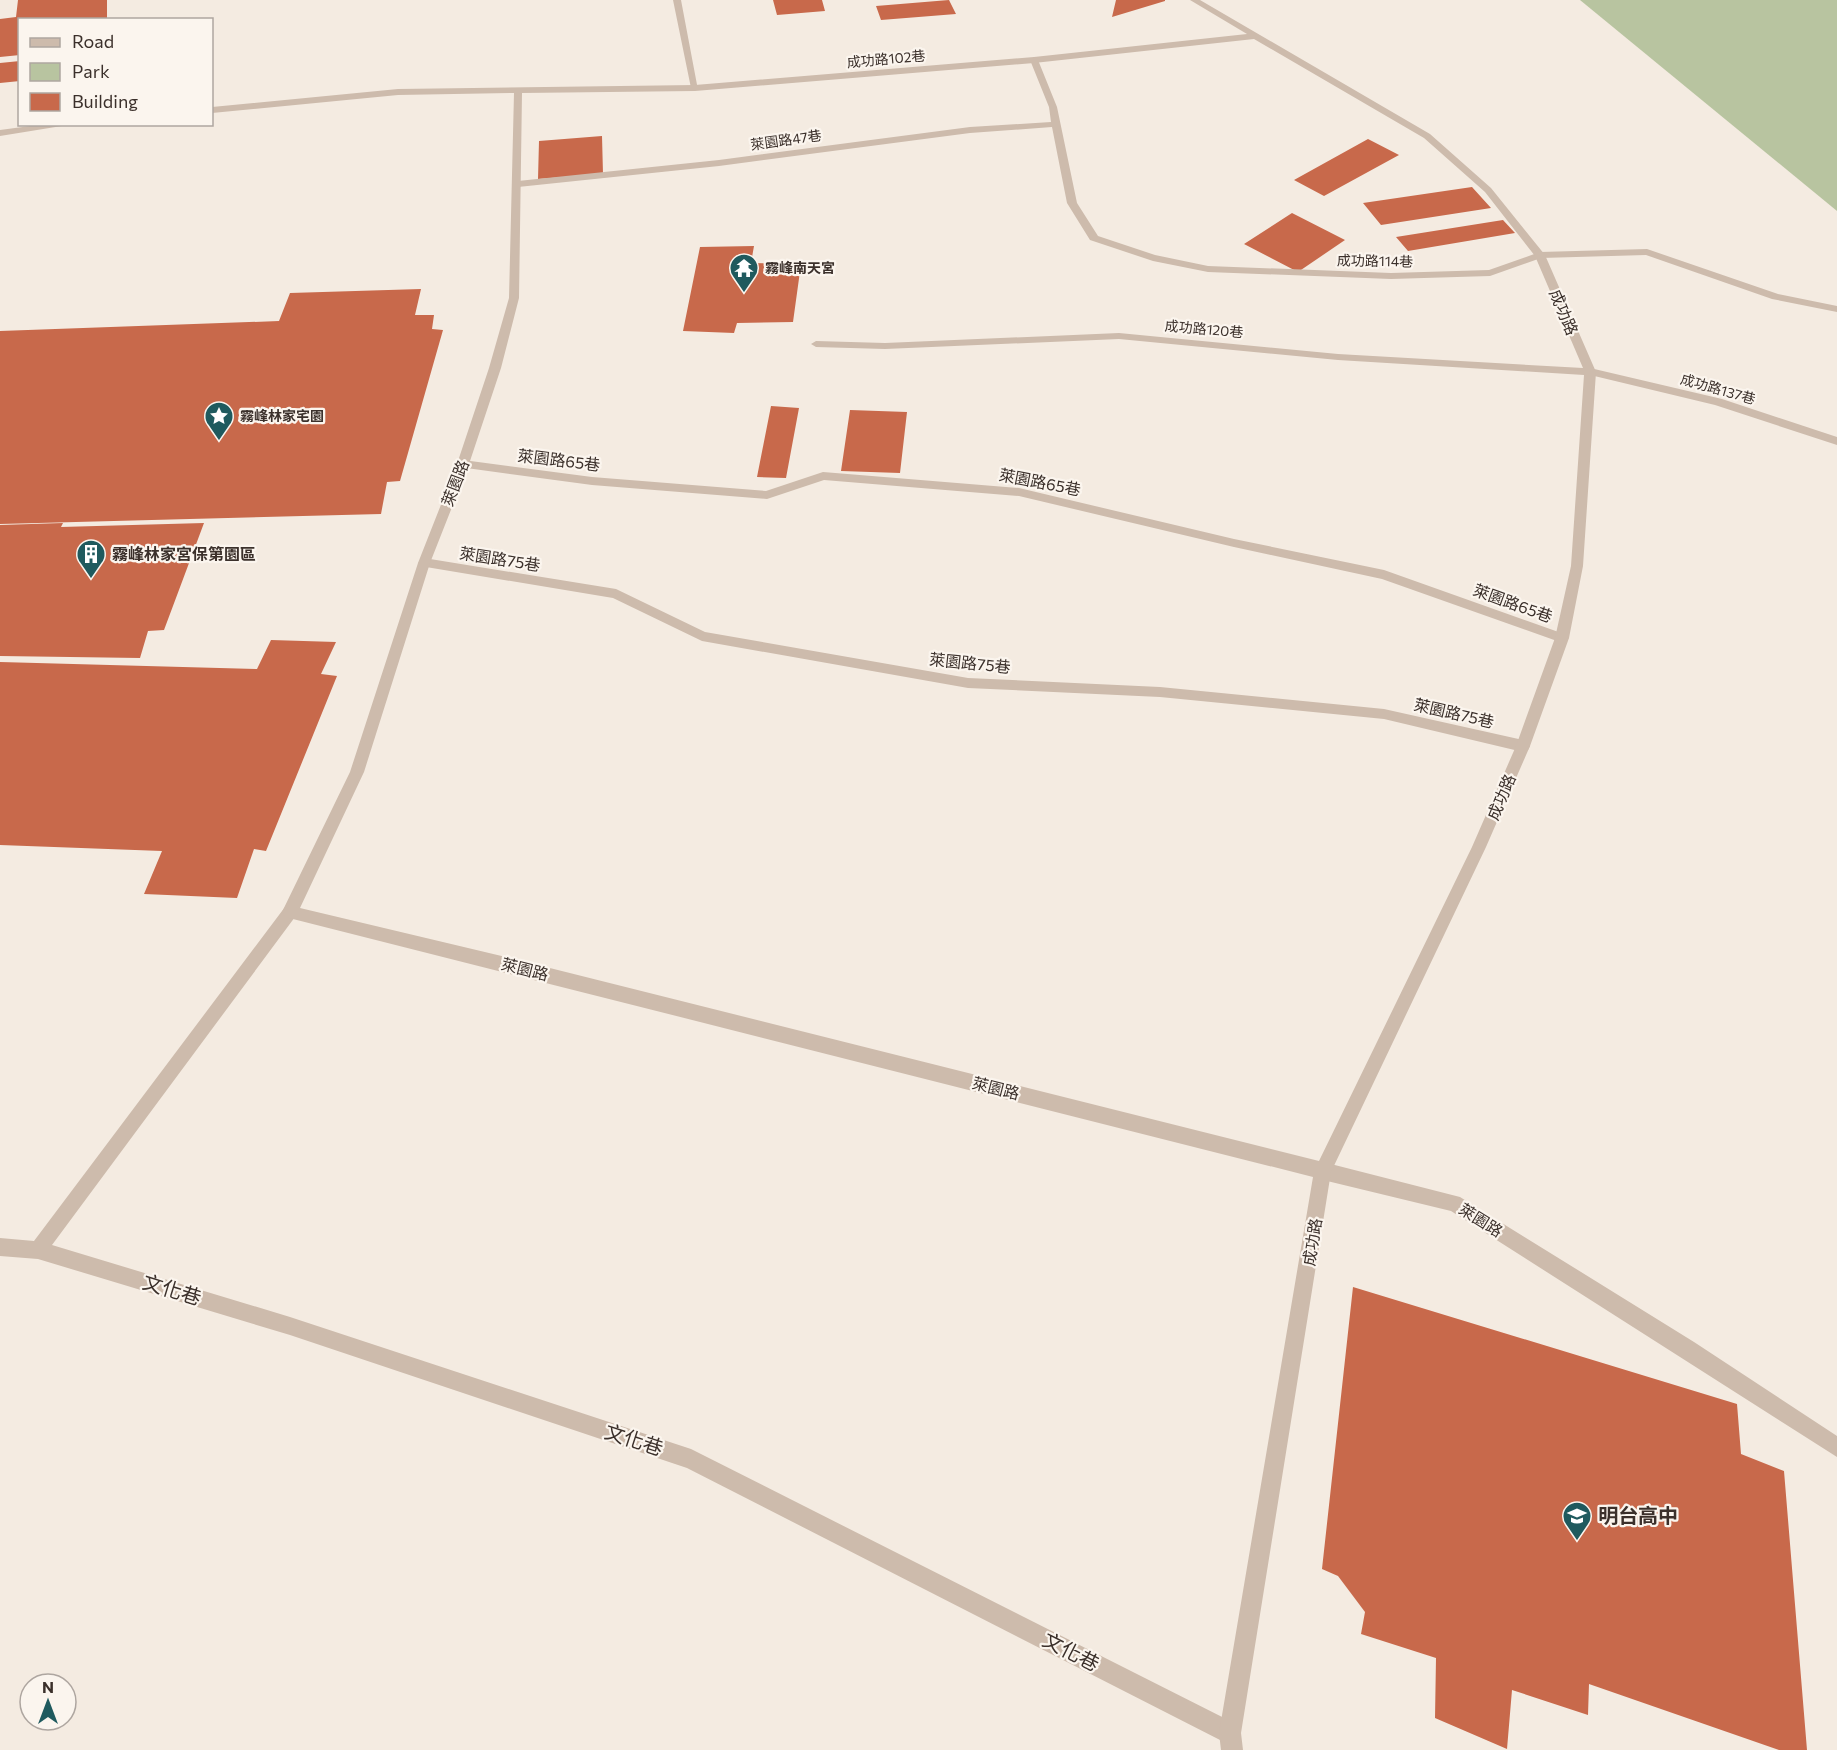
<svg xmlns="http://www.w3.org/2000/svg" width="1837" height="1750" viewBox="0 0 1837 1750" font-family="Commissioner,'Noto Sans TC',sans-serif">
<rect width="100%" height="100%" fill="#f4ebe1"/>
<!-- green -->
<path fill="#b8c4a0" d="M1580 0H1837V211Z"/>
<!-- building -->
<path fill="#c8694b" d="M18 0H107V19L20 20V55L0 57V19L16 17Z
M773 0H822L825 11 777 15Z
M949 0 956 14 881 20 876 6Z
M1116 0H1165V1L1112 17Z
M20 61V81L0 83V63Z
M602 136 603 174 538 179 539 141Z
M1368 139 1399 155 1324 196 1294 180Z
M1472 187 1491 208 1381 225 1363 203Z
M1292 213 1345 240 1298 272 1244 244Z
M1503 220 1515 233 1408 251 1396 237Z
M754 246 751 263 801 264 793 322 737 323 734 333 683 331 700 247Z
M421 289 415 315H434L432 329 443 330 400 481 387 482 381 514 0 524V331L279 321 290 293Z
M771 406 799 408 786 478 757 477Z
M850 410 907 412 900 473 841 471Z
M63 523 61 527 204 523 164 630 148 631 140 658 0 656V525Z
M271 640 336 642 321 674 337 676 266 851 254 849 237 898 144 894 162 851 0 845V662L257 669Z
M1353 1287 1737 1404 1741 1454 1784 1471 1807 1750H1779L1589 1684 1588 1715 1512 1690 1507 1749 1435 1718 1436 1658 1361 1634 1365 1612 1338 1576 1322 1569Z"/>
<g fill="none" stroke-linecap="round" stroke-linejoin="round">
<!-- service -->
<path fill="#cdbbac" fill-rule="evenodd" d="M673 0H681L698 90 691 88Z
M1034 57 1038 60 1057 107 1077 203 1098 236 1155 255 1208 266 1391 273 1489 270 1540 252 1647 249 1778 294 1837 306V312L1772 299 1646 255 1541 258 1490 276 1391 279 1208 272 1153 261 1090 240 1067 203 1052 127 970 133 719 166 518 187 513 184 518 181 719 160 970 127 1051 122 1049 107 1030 60Z
M1590 368 1722 399 1837 437V445L1715 405 1586 374V370Z
M463 460 592 477 766 491 823 472 1019 488 1234 539 1384 570 1567 635 1569 638 1562 643 1557 641 1382 579 1234 547 1019 496 824 480 767 499 592 485 459 467 457 464Z
M424 558 616 589 705 632 968 678 1160 687 1384 709 1523 740 1528 742 1530 746 1528 750 1523 752 1384 719 1160 697 968 688 702 641 613 598 420 566 418 563Z
M290 905 295 907 298 912 295 917 52 1245 290 1317 691 1449 1238 1725 1241 1733 1238 1741 1230 1744 1222 1741 687 1468 290 1335 38 1259 0 1256V1238L34 1241 285 907Z
M1323 1162 1460 1197 1694 1342 1837 1436V1457L1451 1211 1323 1180 1317 1177 1314 1171 1317 1165Z"/>
<!-- minor -->
<path fill="#cdbbac" fill-rule="evenodd" d="M1190 0H1200L1430 134 1491 188 1545 255 1596 372 1583 566 1569 638 1530 746 1486 847 1331 1172 1241 1733 1243 1750H1221L1219 1733 1313 1177 285 917 282 912 350 772 418 563 457 464 489 368 509 298 514 93 398 95 212 113V107L398 89 695 85 1034 57 1247 34ZM1254 39 1424 138 1485 192 1535 256 1583 368 1338 354 1119 333 885 343 816 341 811 344 816 347 885 349 1119 339 1338 360 1584 375 1571 566 1555 638 1516 746 1472 847 1319 1161 510 958 300 908 364 772 430 563 469 464 501 368 519 298 522 93 695 91 1034 63Z
M45 124H74L0 136V130Z"/>
</g>
<!-- icons -->
<defs>
<g id="temple-pin" transform="scale(1.5)"><path d="M0 17L-7.5 6A9.5 9.5 0 1 1 7.5 6Z" fill="#1f5a5e" stroke="#fbf5ee"/><path d="M0-6L5-2H3V0L6.5 2.5H4V6H1.5V3h-3V6H-4V2.5H-6.5L-3 0V-2H-5Z" fill="#fff"/></g>
<g id="sight-pin" transform="scale(1.5)"><path d="M0 17L-7.5 6A9.5 9.5 0 1 1 7.5 6Z" fill="#1f5a5e" stroke="#fbf5ee"/><path d="M0-6L1.8-2.2L6-1.7L2.9 1.2L3.7 5.4L0 3.3L-3.7 5.4L-2.9 1.2L-6-1.7L-1.8-2.2Z" fill="#fff"/></g>
<g id="building-pin" transform="scale(1.5)"><path d="M0 17L-7.5 6A9.5 9.5 0 1 1 7.5 6Z" fill="#1f5a5e" stroke="#fbf5ee"/><path d="M-4-6H4V6H1V3H-1V6H-4ZM-2.5-4.3h1.7v1.8h-1.7ZM.8-4.3h1.7v1.8H.8ZM-2.5-1h1.7V.8h-1.7ZM.8-1h1.7V.8H.8Z" fill="#fff"/></g>
<g id="school-pin" transform="scale(1.5)"><path d="M0 17L-7.5 6A9.5 9.5 0 1 1 7.5 6Z" fill="#1f5a5e" stroke="#fbf5ee"/><path d="M0-5L7-2L0 1L-7-2ZM-4 1L0 2.5L4 1V4Q0 6-4 4Z" fill="#fff"/></g>
</defs>
<g fill-rule="evenodd">
<use href="#temple-pin" x="744" y="268"/>
<use href="#sight-pin" x="219" y="416"/>
<use href="#building-pin" x="91" y="554"/>
<use href="#school-pin" x="1577" y="1516"/>
</g>
<g text-anchor="middle" stroke-width="4.5" stroke-linejoin="round" paint-order="stroke">
<!-- far-street labels -->
<g font-size="14" fill="#3b302b" stroke="#fbf5ee">
<text transform="translate(886 59) rotate(-5)" y="5">成功路102巷</text>
<text transform="translate(786 140) rotate(-8)" y="5">萊園路47巷</text>
<text transform="translate(1375 261) rotate(1)" y="5">成功路114巷</text>
<text transform="translate(1204 329) rotate(5)" y="5">成功路120巷</text>
<text transform="translate(1718 389) rotate(16)" y="5">成功路137巷</text>
</g>
<!-- far-poi labels -->
<g font-size="14" font-weight="bold" fill="#3b302b" stroke="#fbf5ee" text-anchor="start">
<text x="765" y="273">霧峰南天宮</text>
<text x="240" y="421">霧峰林家宅園</text>
</g>
<!-- street labels -->
<g font-size="16" fill="#3b302b" stroke="#fbf5ee">
<text transform="translate(1564 312) rotate(67)" y="6">成功路</text>
<text transform="translate(559 460) rotate(7)" y="6">萊園路65巷</text>
<text transform="translate(1040 482) rotate(11)" y="6">萊園路65巷</text>
<text transform="translate(455 483) rotate(-69)" y="6">萊園路</text>
<text transform="translate(500 559) rotate(9)" y="6">萊園路75巷</text>
<text transform="translate(1513 603) rotate(20)" y="6">萊園路65巷</text>
<text transform="translate(970 663) rotate(6)" y="6">萊園路75巷</text>
<text transform="translate(1454 713) rotate(13)" y="6">萊園路75巷</text>
<text transform="translate(1501 797) rotate(-67)" y="6">成功路</text>
<text transform="translate(525 969) rotate(14)" y="6">萊園路</text>
<text transform="translate(996 1088) rotate(14)" y="6">萊園路</text>
<text transform="translate(1481 1220) rotate(32)" y="6">萊園路</text>
<text transform="translate(1312 1242) rotate(-81)" y="6">成功路</text>
</g>
<!-- poi labels -->
<g font-size="16" font-weight="bold" fill="#3b302b" stroke="#fbf5ee" text-anchor="start">
<text x="112" y="560">霧峰林家宮保第園區</text>
</g>
<!-- near-street labels -->
<g font-size="20" fill="#3b302b" stroke="#fbf5ee">
<text transform="translate(172 1290) rotate(17)" y="7">文化巷</text>
<text transform="translate(634 1440) rotate(18)" y="7">文化巷</text>
<text transform="translate(1071 1652) rotate(27)" y="7">文化巷</text>
</g>
<!-- near-poi labels -->
<g font-size="20" font-weight="bold" fill="#3b302b" stroke="#fbf5ee" text-anchor="start">
<text x="1598" y="1523">明台高中</text>
</g>
</g>
<!-- legend -->
<rect x="18" y="18" width="195" height="108" fill="#fbf5ee" stroke="#aea6a0" stroke-width="1.5"/>
<rect x="30" y="38" width="30" height="9" fill="#cdbbac" stroke="#aea6a0" stroke-width="1.5"/>
<text x="72" y="48" font-size="18" fill="#3b302b">Road</text>
<rect x="30" y="63" width="30" height="18" fill="#b8c4a0" stroke="#aea6a0" stroke-width="1.5"/>
<text x="72" y="78" font-size="18" fill="#3b302b">Park</text>
<rect x="30" y="93" width="30" height="18" fill="#c8694b" stroke="#aea6a0" stroke-width="1.5"/>
<text x="72" y="108" font-size="18" fill="#3b302b">Building</text>
<!-- north arrow -->
<g transform="translate(48 1702)"><circle r="28" fill="#fbf5ee" stroke="#aea6a0" stroke-width="1.5"/>
<path d="M0-4.5L10 22L0 15L-10 22Z" fill="#1f5a5e"/>
<text y="-9" font-size="16" font-weight="bold" text-anchor="middle" fill="#3b302b">N</text>
</g>
</svg>
